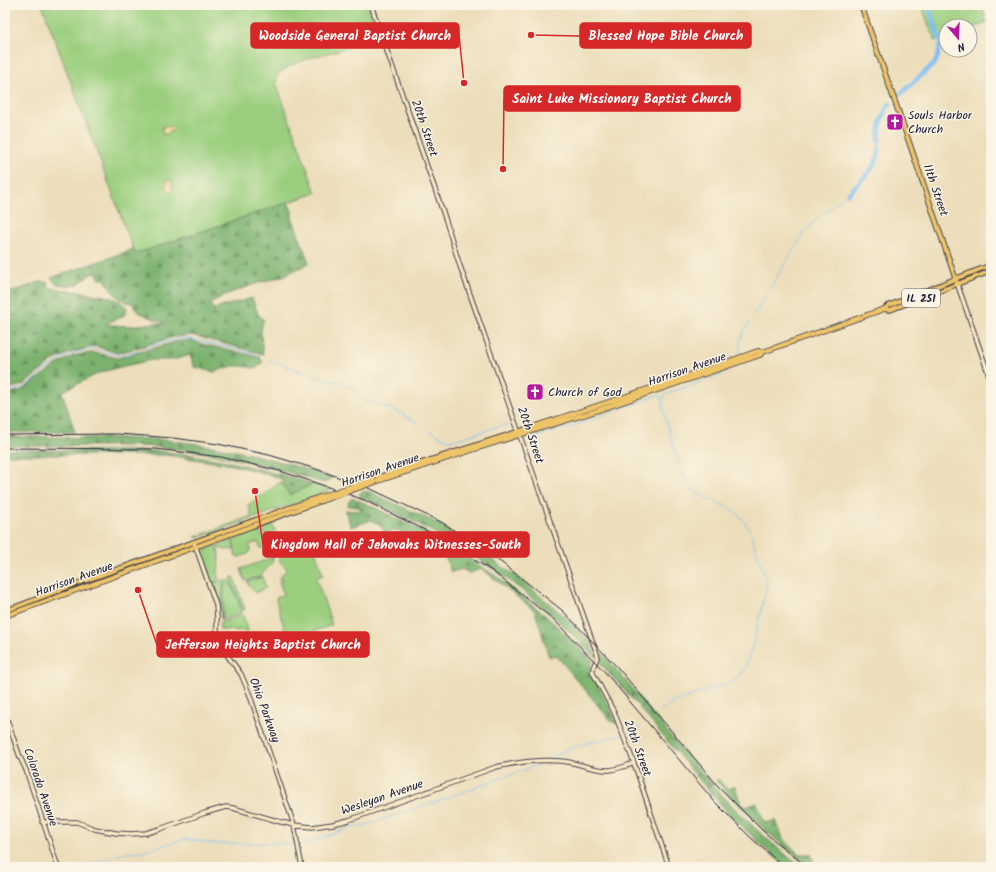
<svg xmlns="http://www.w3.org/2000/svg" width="996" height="872" viewBox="0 0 996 872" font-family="Kalam,sans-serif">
<defs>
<pattern id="forest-firs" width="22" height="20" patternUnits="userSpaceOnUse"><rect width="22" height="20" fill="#7cb26e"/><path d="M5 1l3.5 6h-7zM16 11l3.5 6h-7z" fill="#65905c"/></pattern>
<pattern id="sand-dots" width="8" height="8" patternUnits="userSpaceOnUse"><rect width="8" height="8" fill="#eeda9e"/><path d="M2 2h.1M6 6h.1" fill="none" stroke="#ccbb89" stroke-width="1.8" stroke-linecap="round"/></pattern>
</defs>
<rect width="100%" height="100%" fill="#fcf5e5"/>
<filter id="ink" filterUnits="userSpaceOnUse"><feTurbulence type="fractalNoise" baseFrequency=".025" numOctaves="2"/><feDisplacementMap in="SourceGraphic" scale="8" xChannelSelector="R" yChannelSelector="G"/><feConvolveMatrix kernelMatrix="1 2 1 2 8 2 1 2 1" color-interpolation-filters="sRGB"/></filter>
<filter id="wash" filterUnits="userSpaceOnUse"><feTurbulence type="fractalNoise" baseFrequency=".012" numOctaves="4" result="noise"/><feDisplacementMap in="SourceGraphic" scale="16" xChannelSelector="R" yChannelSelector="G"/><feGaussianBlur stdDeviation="0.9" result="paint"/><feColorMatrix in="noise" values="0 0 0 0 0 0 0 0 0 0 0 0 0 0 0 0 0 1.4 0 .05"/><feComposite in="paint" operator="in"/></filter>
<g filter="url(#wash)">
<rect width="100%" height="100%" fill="#ecdeba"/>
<!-- green -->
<path fill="#9bcf7f" stroke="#5e785d" d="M42 5H368L378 35C370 39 362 44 353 46 335 52 293 60 281 72 276 76 276 81 277 86L316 193 135 254Z
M921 5H981L987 23 970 29V26H946V37L935 41Z
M281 482 290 495 312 484 331 490 316 495V496L198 538 195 537 252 516 248 505Z
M271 522H272L279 542 309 532 323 575 316 578 332 625 288 640 276 600 277 597 284 595 279 582 283 581 282 579 279 580 278 579 287 569 281 563 274 544 265 534 262 530Z
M260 531 263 537 270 543V546L268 547 265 546 261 549 258 542 249 545 251 549 248 554 239 557 235 555V548L233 540Z
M233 540 234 550 220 549 218 545Z
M217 545 219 554 218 579 216 581 213 583 202 551Z
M271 555H273C275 563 267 568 262 574V576L245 581 241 569 272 558Z
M232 577H234L245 610 242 609 231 581 232 580Z
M262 577 266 588 260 590V591L255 593 247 582Z
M220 580H224L221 620 219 604 213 584Z
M225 580H229L230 581C234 591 241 603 241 613L222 620Z
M242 615 244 618 248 631 220 630V623Z"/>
<!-- forest -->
<path fill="url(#forest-firs)" stroke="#4f6a54" d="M288 202 292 211V217L309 263 283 276 258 283 225 295 210 303 213 309 252 298 258 314 264 320C259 330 262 343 263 354L192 335 173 337 134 349 118 353 95 346 69 353 54 360 23 385 5 389V290L7 289 11 292 40 282H47L50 288C58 288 64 290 72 291 75 291 78 291 81 291 84 292 87 293 90 294 103 296 118 296 127 308 126 320 112 318 106 325H111L129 326 156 323 165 324 163 322 156 320 138 312 132 303C118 302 111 290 105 279H100L98 276V272L91 274 77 285 69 286 56 284 51 278 134 249 135 254Z
M190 340 201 344 259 357 263 362 258 367 254 368 242 366H233L214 372 194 367 190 355 173 360H152L124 366 99 373 62 392 75 432H5V394L21 391 58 364 73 356 89 353H95L118 358 175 342Z
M5 437C34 437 64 437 93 438 117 438 142 438 166 440 223 446 279 459 333 478L324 483C273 467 223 454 170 448 142 445 115 446 87 446 60 446 32 446 5 446Z
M5 450 158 451 192 455 222 460 290 477 312 484 290 495 281 482 283 480 271 475 233 465 166 455H5Z
M364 491 370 492 437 523 475 548 516 576 556 609 580 631 590 642 595 654V658C531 587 448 533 360 497V493Z
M352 498 369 505 433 536 482 567 500 579 540 611 557 626 593 661C589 665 590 668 591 672L612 712 617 724 611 721 556 655 549 657 535 611 482 569 469 573 462 569 451 572 441 547 429 541H416L398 530 385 533 381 526 372 520 351 527 345 510 354 511 363 510 358 507 348 506 349 501Z
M602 653C639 695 672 740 710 782 737 813 768 841 801 867H787L773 856 729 814 703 784 634 701 598 661 599 654Z
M718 779 727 789 735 786 741 804 746 807 757 803 764 821 766 823 776 820 783 839 799 854H811L815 865 818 867H810C776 842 745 812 716 781Z"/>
<!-- sand -->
<path fill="url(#sand-dots)" stroke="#887e6c" d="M163 126 172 127 174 129 169 133 163 135 162 130Z
M169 180H171C172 183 172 186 173 190L170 192C165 188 164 185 169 180Z"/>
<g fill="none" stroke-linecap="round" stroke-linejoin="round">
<!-- stream -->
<path stroke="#7cbef2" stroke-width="1" d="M754 315 804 233 821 215 843 198
M740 354C739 340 742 334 749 323
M269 360 324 379 343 383 354 389 360 394 362 398 366 401 394 410 418 423
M5 392 24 388 38 377 41 373 61 359 72 354 90 349 97 350 108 353 120 355 135 352 163 342 186 338 244 351 260 356
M663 398 666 394 720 375 727 371 734 366
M663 399C660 410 682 473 688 484 691 489 695 492 700 495 720 505 739 507 749 530
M429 430 445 439 454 440 504 425 508 426
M531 438 570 427 657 395 662 398
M662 710 674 702 733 681 737 678 740 674 746 667 747 662 753 644 767 586 765 576 751 534
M627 733 641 727
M552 757C575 744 596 741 621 735
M430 804 527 769 537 764
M302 845 347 829 367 825 425 805
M88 867 89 865 121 854 141 851 187 839 214 844 276 843 294 844"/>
<!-- river -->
<path stroke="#7cbef2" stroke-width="4.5" d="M928 5 940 40
M898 96 935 63 939 53 940 45
M879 142C879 128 881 115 890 104
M848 194C858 183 881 165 879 148"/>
</g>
</g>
<g filter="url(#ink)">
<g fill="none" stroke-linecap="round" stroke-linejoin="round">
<!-- secondary casing -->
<g stroke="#403e4e" stroke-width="5.5">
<path id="secondary" d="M371 5 445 218 460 266 597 654C599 661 591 664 593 673L614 712 634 763 669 867
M957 283 991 381
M194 542 216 605 217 618V633L221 647 241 674 249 693 294 825 302 867
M5 714 20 757 26 770 58 867
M42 822H77L95 829 116 833 131 834 146 833 160 829 205 813 226 807 233 808 281 822 294 825 312 827 333 824 349 820 496 767C518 762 539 759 561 761 577 762 593 771 610 770 618 769 626 766 634 763"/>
</g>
<!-- primary casing -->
<g stroke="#403e4e" stroke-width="6">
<path id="primary" d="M861 5 907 136 957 283
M884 309 890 310 991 271
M373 479C501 436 631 397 758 351L763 352
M378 481 478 448 593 412 760 355 763 352 884 309 888 306 955 279 991 265
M5 611 76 584 320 497
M5 616 321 501"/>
</g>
<!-- secondary -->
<use href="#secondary" stroke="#f8e7c3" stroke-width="3.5"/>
<!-- primary -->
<use href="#primary" stroke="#eec469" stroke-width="4"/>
<!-- rail -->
<path stroke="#22223b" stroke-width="1" d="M5 435 118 434 173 438 218 444 269 455 313 468 371 489 443 523 502 563 563 611 618 668 718 786 764 832 807 867
M5 448 156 449 221 457 280 471 328 487 364 500 433 534 492 571 554 620 604 671 714 801 749 836 784 867"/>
<!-- primary-bridge casing -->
<g stroke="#403e4e" stroke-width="6" stroke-linecap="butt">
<path id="primary-bridge" d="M320 497 373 479
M321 501 378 481"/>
</g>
<!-- primary-bridge -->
<use href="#primary-bridge" stroke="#eec469" stroke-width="4"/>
</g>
</g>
<!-- icons -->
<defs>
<g id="church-square" transform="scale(0.9)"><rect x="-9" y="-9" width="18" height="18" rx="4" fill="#b5179e" stroke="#fcf5e5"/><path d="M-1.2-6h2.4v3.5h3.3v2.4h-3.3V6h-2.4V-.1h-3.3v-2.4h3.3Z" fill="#fff"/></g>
</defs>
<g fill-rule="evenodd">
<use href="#church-square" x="895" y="122"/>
<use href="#church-square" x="535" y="392"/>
</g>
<g text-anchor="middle" stroke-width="3" stroke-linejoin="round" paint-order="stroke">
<!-- shield labels -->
<rect fill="#fcf5e5" stroke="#63616e" stroke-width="1" x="902" y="289" width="38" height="18" rx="3"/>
<g font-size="11" font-weight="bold" fill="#22223b">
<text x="921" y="302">IL 251</text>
</g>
<!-- poi labels -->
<g font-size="12" fill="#22223b" stroke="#fcf5e5" text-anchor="start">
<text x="908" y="119">Souls Harbor<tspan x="908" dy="14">Church</tspan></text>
<text x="548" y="396">Church of God</text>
</g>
<!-- street labels -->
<g font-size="12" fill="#22223b" stroke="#fcf5e5">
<text transform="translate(425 128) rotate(71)" y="4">20th Street</text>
<text transform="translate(936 190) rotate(71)" y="4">11th Street</text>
<text transform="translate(687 369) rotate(-19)" y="4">Harrison Avenue</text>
<text transform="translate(531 435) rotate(71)" y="4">20th Street</text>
<text transform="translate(380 470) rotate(-19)" y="4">Harrison Avenue</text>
<text transform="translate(74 579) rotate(-20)" y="4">Harrison Avenue</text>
<text transform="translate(265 710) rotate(70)" y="4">Ohio Parkway</text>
<text transform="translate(638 748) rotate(70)" y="4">20th Street</text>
<text transform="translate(41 787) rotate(71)" y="4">Colorado Avenue</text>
<text transform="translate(382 797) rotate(-19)" y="4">Wesleyan Avenue</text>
</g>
</g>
<!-- callouts -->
<path fill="none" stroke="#d62828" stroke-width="1.5" d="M464 83L459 35M531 35L580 36M503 169L504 99M255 491L263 544M138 590L157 645"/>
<g fill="#d62828" stroke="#fcf5e5" stroke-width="1.5">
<circle cx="464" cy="83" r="4"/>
<circle cx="531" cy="35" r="4"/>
<circle cx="503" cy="169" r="4"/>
<circle cx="255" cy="491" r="4"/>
<circle cx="138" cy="590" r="4"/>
</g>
<g fill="#d62828" stroke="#d62828" stroke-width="1.5">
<rect x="251" y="23" width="208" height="25" rx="4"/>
<rect x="580" y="23" width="171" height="25" rx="4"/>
<rect x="504" y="86" width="236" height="25" rx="4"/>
<rect x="263" y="532" width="266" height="25" rx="4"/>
<rect x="157" y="632" width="212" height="25" rx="4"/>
</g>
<g font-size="13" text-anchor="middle" font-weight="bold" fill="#fff">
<text x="355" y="40">Woodside General Baptist Church</text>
<text x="666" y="40">Blessed Hope Bible Church</text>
<text x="622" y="103">Saint Luke Missionary Baptist Church</text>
<text x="396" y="549">Kingdom Hall of Jehovahs Witnesses-South</text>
<text x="263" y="649">Jefferson Heights Baptist Church</text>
</g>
<!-- margin -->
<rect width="996" height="872" fill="none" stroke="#fcf5e5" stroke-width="20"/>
<!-- north arrow -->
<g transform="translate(958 38) rotate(161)"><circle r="19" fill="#fcf5e5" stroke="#a5a1a1"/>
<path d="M0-3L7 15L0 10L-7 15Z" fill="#b5179e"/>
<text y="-6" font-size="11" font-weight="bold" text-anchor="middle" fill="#22223b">N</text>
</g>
</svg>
